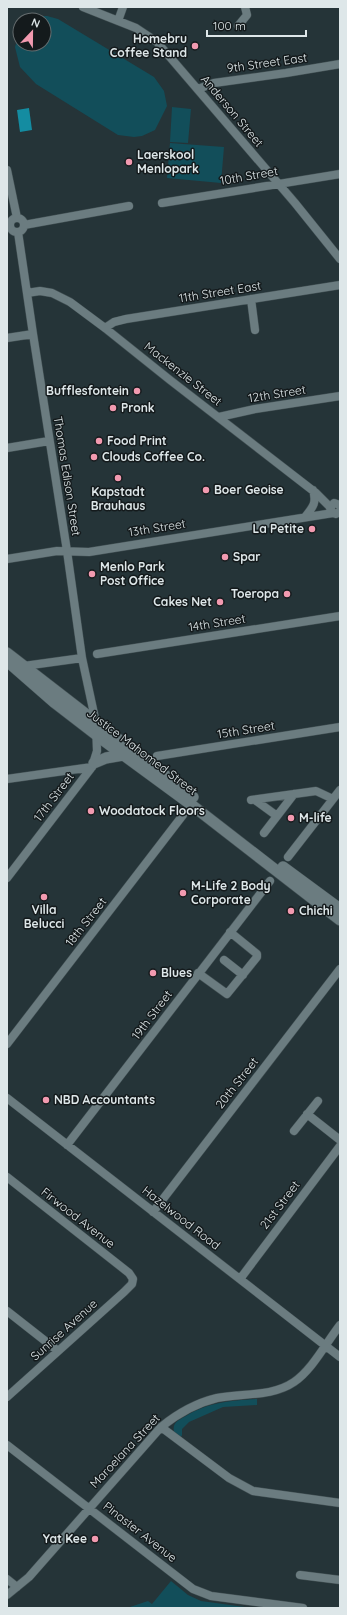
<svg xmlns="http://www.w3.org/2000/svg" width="347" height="1615" viewBox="0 0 347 1615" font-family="Quicksand,sans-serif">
<rect width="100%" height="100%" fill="#253438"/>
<!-- green -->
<path fill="#124e5a" d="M38 16H47L58 19 154 77 164 91 167 106 155 130 142 136 134 137 118 135 36 84 20 67 15 47 20 31V44H44V20H31Z
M172 107 191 109 188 143 170 142Z
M170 143 224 147 221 183 167 178Z
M257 1399V1405L223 1407 189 1422 182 1429V1435L181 1437 174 1432C172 1422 179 1420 186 1416 209 1402 230 1401 257 1399Z
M171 1581 188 1595 201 1601 252 1608H127L148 1601 152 1604Z"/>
<!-- water -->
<path fill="#148ca1" d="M29 108 32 130 20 132 17 110Z"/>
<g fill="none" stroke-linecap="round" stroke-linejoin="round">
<!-- street casing -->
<g stroke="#435154" stroke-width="9">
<path id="street" d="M83 7 136 28 157 42 295 203 340 259
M118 21 123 7
M238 26 247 15 245 7
M198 89 214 83 286 73 340 64
M7 170 17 218
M162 203 340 174
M10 225a7 7 0 1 1 14 0a7 7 0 1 1-14 0Z
M24 225 129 206
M27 293 40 291 52 293 70 302 105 328 170 380 316 493 330 507
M251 299 255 330
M105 328 114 322 126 319 340 285
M7 338 33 334
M219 417 255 409 340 396
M7 448 49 441
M340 505 334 503 330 508 333 513 336 514 340 511
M305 517C313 507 317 503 313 490
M7 559 57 551 89 552 333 513
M97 654 340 616
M24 666 82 658
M157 756 340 727
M7 779 92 767
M251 800 316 791 333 799
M255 800 277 816
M264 833 294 794
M288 857 340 790
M7 878 92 767 97 751 96 723 82 658 67 551 33 334 18 232
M224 960 243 975
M198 973 227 994 257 957V954L230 932
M7 1044 183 815
M7 1098 340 1357
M307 1114 340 1140
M294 1131 318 1101
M67 1145 270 881
M7 1177 129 1273 133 1279 132 1284 124 1292 7 1397
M153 1212 340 969
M240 1279 340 1146
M7 1311 58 1351
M161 1427 229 1478 253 1491 340 1503
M7 1445 193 1589 211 1596 303 1608
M300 1575 340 1580
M7 1579 17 1587
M7 1595 29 1577 161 1427C177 1414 196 1403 217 1398 243 1393 272 1397 294 1382 312 1370 326 1343 340 1325"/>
</g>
<!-- secondary casing -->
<g stroke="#435154" stroke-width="12">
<path id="secondary" d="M7 653 193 797
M7 661 55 703 103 740 193 806 340 920
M94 763 106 758 123 755
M283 867 340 909"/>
</g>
<!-- street -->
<use href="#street" stroke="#6b7c80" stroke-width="8"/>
<!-- secondary -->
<use href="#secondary" stroke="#6b7c80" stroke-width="11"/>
</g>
<!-- markers -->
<g fill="#f29ab0" stroke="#141a1c" stroke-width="1.5">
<circle cx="195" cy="46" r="4"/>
<circle cx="129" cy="162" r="4"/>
<circle cx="137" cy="391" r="4"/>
<circle cx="113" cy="408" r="4"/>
<circle cx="99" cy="441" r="4"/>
<circle cx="94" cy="457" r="4"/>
<circle cx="118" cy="478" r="4"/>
<circle cx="206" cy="490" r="4"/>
<circle cx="312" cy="529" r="4"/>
<circle cx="225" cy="557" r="4"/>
<circle cx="92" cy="574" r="4"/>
<circle cx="287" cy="594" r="4"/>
<circle cx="220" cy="602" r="4"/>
<circle cx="91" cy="811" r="4"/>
<circle cx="291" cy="818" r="4"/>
<circle cx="183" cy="893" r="4"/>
<circle cx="44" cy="897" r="4"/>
<circle cx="291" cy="911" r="4"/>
<circle cx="153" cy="973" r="4"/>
<circle cx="46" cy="1100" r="4"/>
<circle cx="95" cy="1539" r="4"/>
</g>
<g text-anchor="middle" stroke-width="3" stroke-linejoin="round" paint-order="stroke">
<!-- poi labels -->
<g font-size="12" font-weight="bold" fill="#dee7e9" stroke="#141a1c" text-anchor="start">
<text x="187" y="43" text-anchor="end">Homebru<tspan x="187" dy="14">Coffee Stand</tspan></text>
<text x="137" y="159">Laerskool<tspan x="137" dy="14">Menlopark</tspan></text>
<text x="129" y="395" text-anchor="end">Bufflesfontein</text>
<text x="121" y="412">Pronk</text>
<text x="107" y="445">Food Print</text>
<text x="102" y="461">Clouds Coffee Co.</text>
<text x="214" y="494">Boer Geoise</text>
<text x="118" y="496" text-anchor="middle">Kapstadt<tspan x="118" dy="14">Brauhaus</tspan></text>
<text x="304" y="533" text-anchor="end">La Petite</text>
<text x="233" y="561">Spar</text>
<text x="100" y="571">Menlo Park<tspan x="100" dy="14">Post Office</tspan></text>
<text x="279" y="598" text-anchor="end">Toeropa</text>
<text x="212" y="606" text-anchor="end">Cakes Net</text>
<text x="99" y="815">Woodatock Floors</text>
<text x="299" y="822">M-life</text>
<text x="191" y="890">M-Life 2 Body<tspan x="191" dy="14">Corporate</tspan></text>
<text x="44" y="914" text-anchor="middle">Villa<tspan x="44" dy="14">Belucci</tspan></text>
<text x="299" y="915">Chichi</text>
<text x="161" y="977">Blues</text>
<text x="54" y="1104">NBD Accountants</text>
<text x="87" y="1543" text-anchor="end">Yat Kee</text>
</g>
<!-- street labels -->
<g font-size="12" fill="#dee7e9" stroke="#141a1c">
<text transform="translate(267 63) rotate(-8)" y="4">9th Street East</text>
<text transform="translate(232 111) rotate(50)" y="4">Anderson Street</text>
<text transform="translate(249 176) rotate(-10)" y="4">10th Street</text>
<text transform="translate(220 292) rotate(-9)" y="4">11th Street East</text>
<text transform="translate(183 374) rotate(38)" y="4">Mackenzie Street</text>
<text transform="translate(277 394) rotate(-9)" y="4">12th Street</text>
<text transform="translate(67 476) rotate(81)" y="4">Thomas Edison Street</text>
<text transform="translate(157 528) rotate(-9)" y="4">13th Street</text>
<text transform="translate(217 623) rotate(-9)" y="4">14th Street</text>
<text transform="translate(246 730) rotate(-9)" y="4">15th Street</text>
<text transform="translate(142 752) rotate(37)" y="4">Justice Mahomed Street</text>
<text transform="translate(54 797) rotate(-53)" y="4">17th Street</text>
<text transform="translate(86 922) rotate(-52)" y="4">18th Street</text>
<text transform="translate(152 1015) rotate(-53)" y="4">19th Street</text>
<text transform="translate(237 1083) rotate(-52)" y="4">20th Street</text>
<text transform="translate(280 1205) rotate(-53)" y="4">21st Street</text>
<text transform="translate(78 1218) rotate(38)" y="4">Firwood Avenue</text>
<text transform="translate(181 1218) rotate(38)" y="4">Hazelwood Road</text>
<text transform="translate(64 1330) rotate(-42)" y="4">Sunrise Avenue</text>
<text transform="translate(125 1451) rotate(-47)" y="4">Maroelana Street</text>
<text transform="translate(140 1532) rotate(38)" y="4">Pinaster Avenue</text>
</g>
</g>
<!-- border -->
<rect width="347" height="1615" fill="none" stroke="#dee7e9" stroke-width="16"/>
<!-- north arrow -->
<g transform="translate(32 32) rotate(22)"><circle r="19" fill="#141a1c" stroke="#656c6e"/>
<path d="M0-3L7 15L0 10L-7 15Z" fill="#f29ab0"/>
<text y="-6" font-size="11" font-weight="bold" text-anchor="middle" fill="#dee7e9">N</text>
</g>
<!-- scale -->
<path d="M207 30v6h99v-6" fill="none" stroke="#dee7e9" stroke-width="2"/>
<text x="213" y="30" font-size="12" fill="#dee7e9" stroke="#141a1c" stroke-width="3" paint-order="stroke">100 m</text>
</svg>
